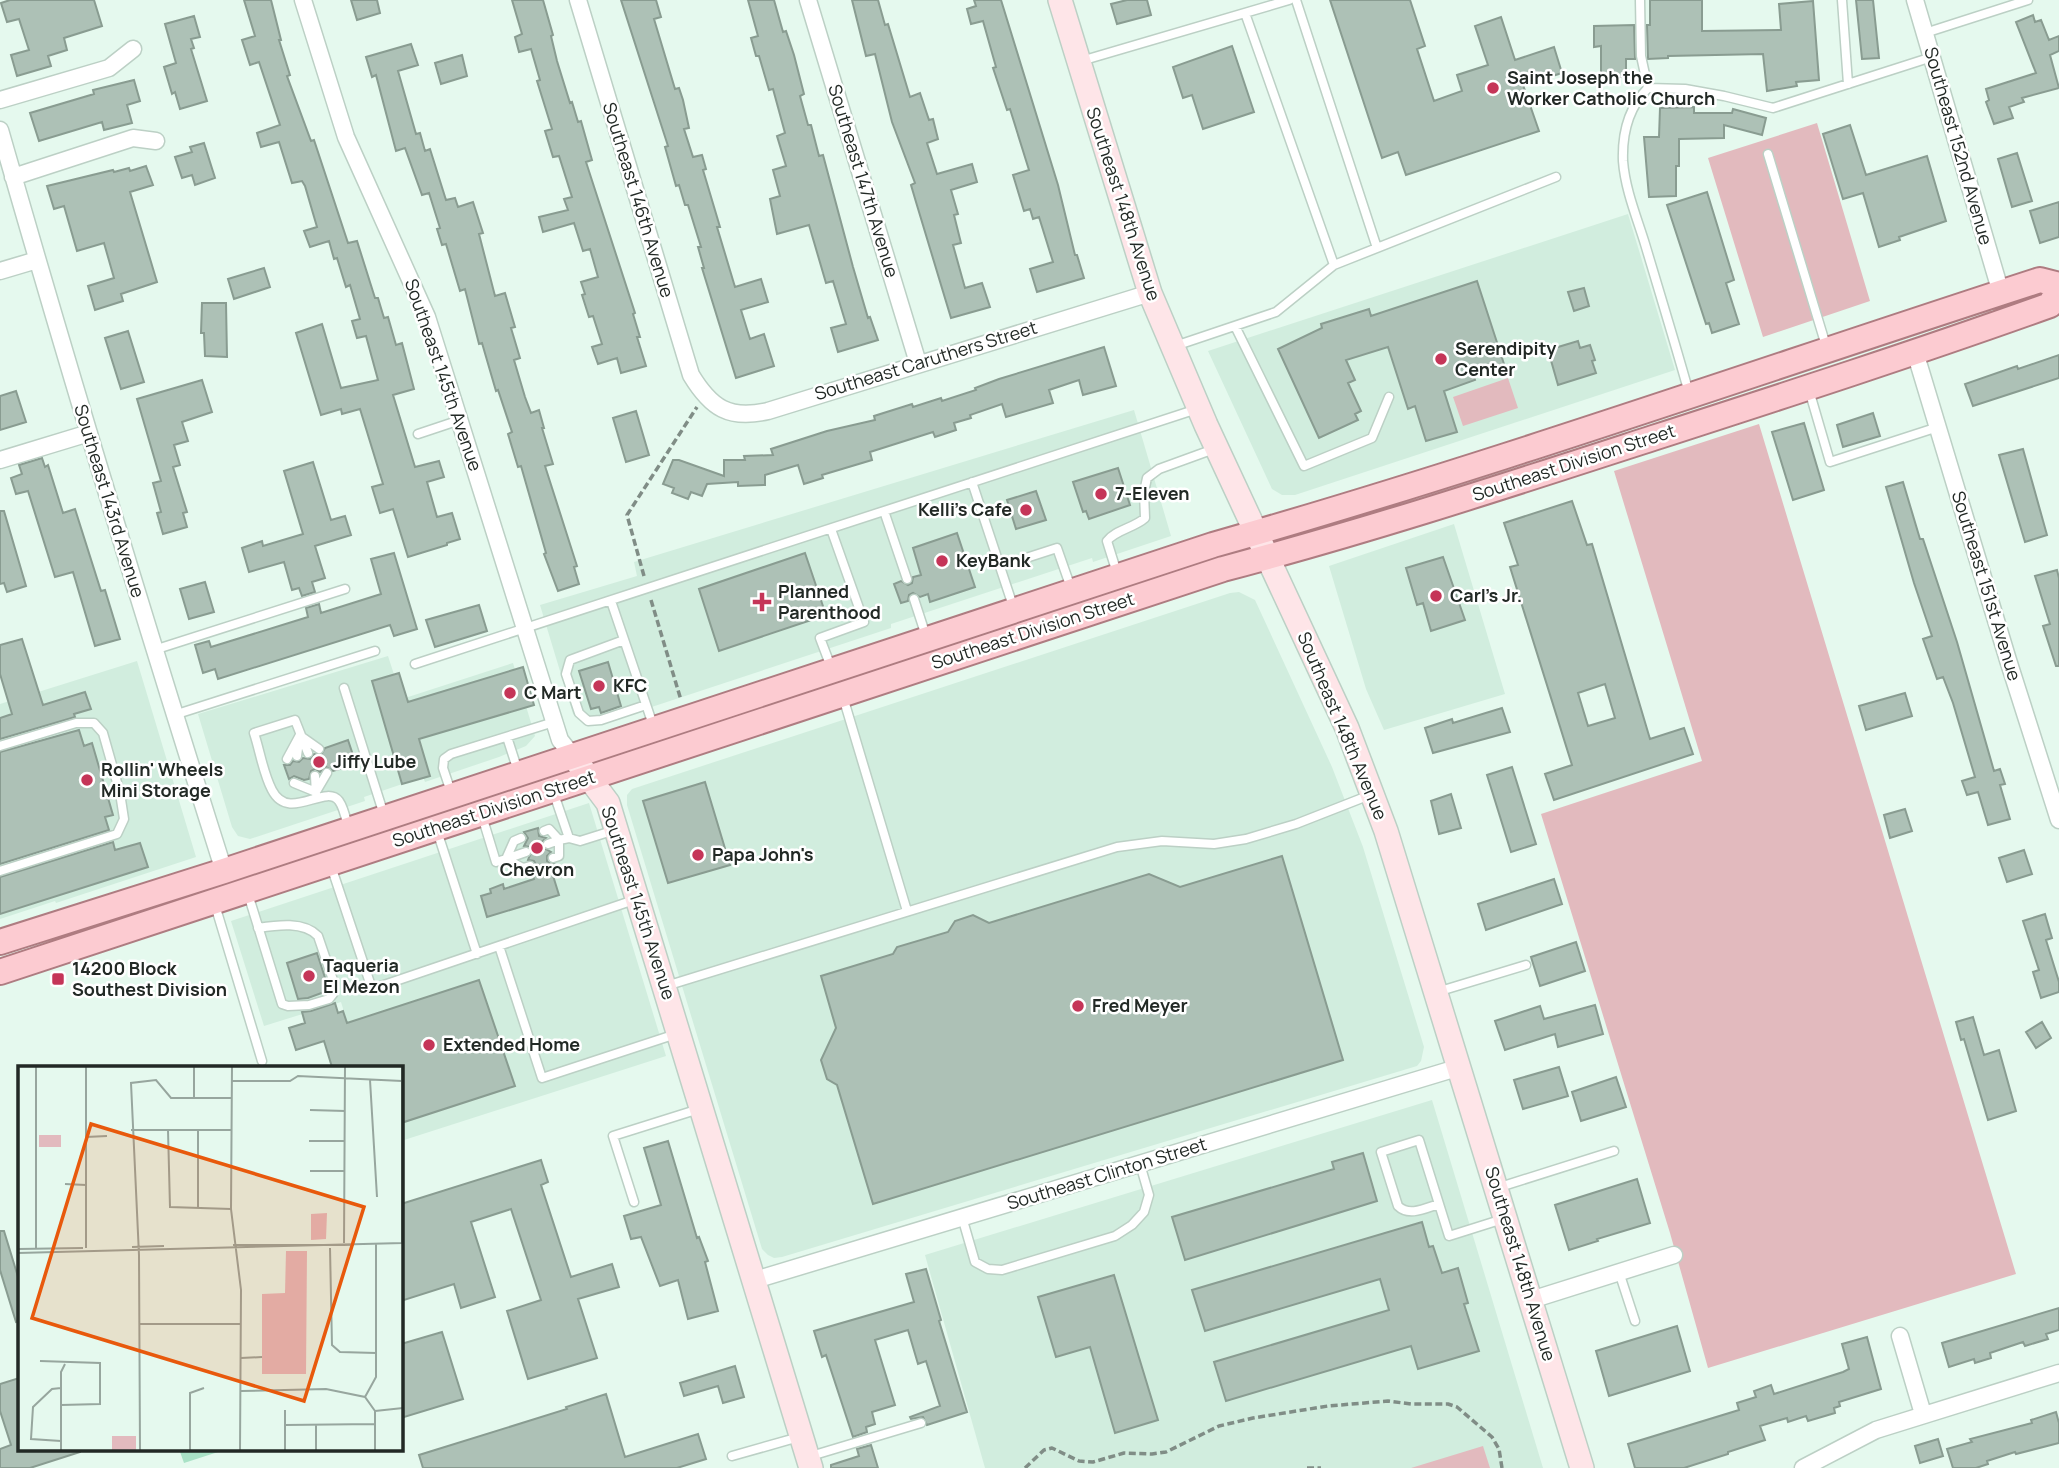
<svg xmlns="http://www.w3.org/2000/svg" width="2059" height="1468" viewBox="0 0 2059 1468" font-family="Manrope,sans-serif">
<rect width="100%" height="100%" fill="#e5f9ee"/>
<!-- built -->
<path fill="#d1edde" d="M1628 214 1675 370 1295 495H1282L1272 489 1208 351Z
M1134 410 1171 536 1093 562 1092 558 891 624V628L597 725 573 714 540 605 637 576 634 562Z
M1454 524 1505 694 1384 730 1366 689 1329 566Z
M1239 592 1255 600 1332 767 1363 847 1424 1047 1421 1061 1417 1066 782 1257 774 1258 768 1255 762 1249 627 805V795L632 789 1230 593Z
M388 656 402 699 513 663 535 736 526 746 499 757 425 782 423 777 364 797 365 801 250 839 238 836 232 827 198 714Z
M137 661 196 857 56 903 55 901 0 919V704Z
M589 803 666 1056 401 1141V1067H361L341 1002 264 1026 231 921Z
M1432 1100 1543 1468H985L925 1255Z"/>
<!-- green -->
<path fill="#e2babe" d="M1817 123 1870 301 1763 337 1708 158Z
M1508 378 1518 408 1463 426 1453 397Z
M1759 424 2016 1274 1708 1368 1670 1233 1541 814 1702 761 1614 471Z
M1483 1446 1490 1468H1411Z"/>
<!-- water -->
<path fill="#a9e2c6" d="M179 1449H217L218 1452 184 1463Z"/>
<!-- building -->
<path fill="#adc1b6" stroke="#899c91" stroke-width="2" fill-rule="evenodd" d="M10 0H94L102 26 64 38 67 50 48 56 51 66 17 76 11 55 29 50 19 19 7 22 1 3Z
M244 0H271L281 40H279L290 75 287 76 311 141 314 140 348 243 357 241 375 298H378L384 318 388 317 396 345 402 343 414 389 393 395 415 467 439 461 444 477 427 482 437 517 452 513 460 539 447 543V545L408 557 393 509 380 513 372 487 383 484 360 409 342 414 341 409 321 415 296 333 322 324 341 388 378 380 366 336 357 338 352 321 360 319 350 285 346 287 337 258 334 259 329 241 310 247 304 231 317 227 305 186 302 181 292 183 279 142 261 147 257 133 280 125 259 62 250 65 242 40 255 36Z
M351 0H377L380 13 357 20Z
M512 0H543L553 35 551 36 557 61 570 103 572 102 578 122 581 121 592 160 586 162 635 313 633 314 640 337H637L646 366 621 373 617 358 598 364 592 347 602 344 593 316 589 317 582 295 585 294 581 282 598 277 590 249 583 251 574 223 543 232 539 217 568 210 564 199 572 197 559 156 553 157 545 131 552 129 537 81 540 80 531 49 519 52 515 37 522 34Z
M621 0H656L661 17 654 19 675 89 679 88 683 100 689 128 684 129 693 157 702 155 706 169 703 170 720 227H717L735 287 761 279 768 302 741 310 750 339 764 334 774 366 736 378 702 268H704L698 247H701L688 205H685L679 185 676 186 665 147 668 146Z
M748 0H774L783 32 786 31 794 55 804 94 800 96 808 125H811L819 156 823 155 853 267 868 318 870 317 878 340 838 352 831 328 846 324 833 281 826 283 809 225 777 234 770 199 780 196 773 170 786 166 777 136 785 133 773 89 769 90 759 56H756L751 38 758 36Z
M852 0H878L885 25 888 24 910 97 920 93 929 120 933 119 938 139 927 143 937 174 972 164 977 182 951 190 958 214 954 215 961 243 953 245 965 288 982 283 990 307 951 318 916 202 911 185 915 183 892 122 875 54 866 56Z
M974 0H1001L1058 185 1075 255H1077L1084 278 1037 292 1030 269 1053 262 1039 217 1033 219 1030 209 1024 211 1013 175 1029 170 1010 109 1007 110 993 68 996 67 983 21 971 24 967 9 976 6Z
M1127 0H1147L1151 15 1117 24 1111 4Z
M1330 0H1410L1425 46 1417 49 1434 101 1462 91 1457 75 1488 65 1475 26 1501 17 1515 60 1554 47 1562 73 1523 85 1539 131 1406 175 1398 152 1382 158Z
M1650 0H1702V31L1781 30 1779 4 1813 1 1819 80 1796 82 1797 86 1767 91 1763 54 1668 56V58L1648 59 1647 25H1650Z
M1856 0H1873L1879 58 1862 59Z
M2033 15 2035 22 2041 20 2049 40 2059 36V51L2050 55 2059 88 2022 98 2024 102 2009 107 2013 118 1994 124 1986 102 1989 100 1986 89 2036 73 2016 22Z
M194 16 200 37 191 39 194 48 191 49 207 101 180 109 175 92 172 94 164 67 176 63 165 24Z
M1634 25 1635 59H1626V77H1601V46L1594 47V26Z
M411 44 418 65 398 71 416 134 420 133 425 151 430 149 446 200 455 198 458 207 473 202 483 233 479 234 495 296 505 293 515 327 511 328 520 358 514 360 525 397 531 413 539 410 544 428H542L553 464 545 466 577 566 574 567 579 584 558 591 544 554 546 553 521 466 518 467 508 434 512 432 498 390 496 391 482 343 479 344 465 289 460 291 446 244 442 245 437 229 440 228 429 193 422 195 405 148 396 151 376 75 372 77 366 57Z
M1232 46 1254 112 1203 129 1192 95 1183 98 1173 67Z
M462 55 467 76 441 84 435 63Z
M134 80 140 101 127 105 132 123 104 130 102 122 39 141 30 113 94 94 93 90Z
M1694 107V113H1732L1733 109 1766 118 1762 135 1724 125V138L1679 139V166H1676V196L1649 197 1644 137H1659L1660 108Z
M1850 125 1866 175 1927 156 1946 221 1899 237 1900 240 1879 247 1863 193 1843 199 1823 134Z
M204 143 215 178 195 185 192 175 182 178 175 157 192 152 190 147Z
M2017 153 2032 201 2012 207 1998 159Z
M146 166 153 185 130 192 157 282 121 294 123 301 95 310 88 286 114 278 104 243 77 251 64 206 54 209 47 186 113 170 114 172 129 168 130 171Z
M1707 192 1734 280 1726 283 1739 324 1712 333 1709 323 1706 324 1667 205Z
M2059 202V237L2040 243 2030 211Z
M264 268 270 287 234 299 228 279Z
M1477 281 1505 367 1474 377 1475 380 1444 391 1457 432 1426 441 1415 406 1408 409 1388 347 1346 360 1355 380 1348 383 1361 411 1355 414 1358 420 1319 438 1278 349 1322 328 1321 324 1369 309 1371 316Z
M1584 288 1589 306 1574 311 1568 292Z
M202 303H226L227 357 205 356 204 333H201Z
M128 331 144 382 121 389 105 338Z
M1578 341 1580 348 1590 345 1595 360 1592 361 1596 373 1558 385 1548 350Z
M1104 347 1116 386 1083 395 1079 380 1049 390 1053 403 1006 417 1002 404 970 415 971 418 954 423 956 430 935 437 933 432 870 452 872 460 822 475 823 478 804 484 798 465 765 475V485L738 486V482L707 484 702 496 691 492 688 499 672 493 674 488 663 484 673 460H679L724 476V460H745L744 456 773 455 771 449 827 431 875 420 874 416 912 404 913 407 941 398 942 401 976 390 975 388 999 379Z
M2059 355V378L1973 406 1965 384 2017 366 2018 369Z
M202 380 212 412 182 422 188 441 174 445 180 465 173 467 187 512 183 513 187 527 163 534 157 513 161 512 153 483 161 481 137 399Z
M16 391 26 422 0 430V396Z
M636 411 649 455 626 462 613 418Z
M1873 413 1880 436 1843 447 1837 425Z
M1804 423 1824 490 1793 500 1772 432Z
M2023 449 2047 535 2025 542 1999 455Z
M42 458 45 467 48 465 63 513 75 509 101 591 105 590 120 639 95 646 73 572 55 577 28 491 16 494 11 478 22 474 19 465Z
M313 462 331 520 345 516 351 535 315 546 325 578 312 582 315 592 302 596 299 588 292 590 284 562 249 572 242 548 262 541 263 546 303 534 284 471Z
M1118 468 1130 505 1089 519 1086 511 1083 512 1073 482Z
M1903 482 1920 539H1923L1957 642 1994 771 2000 769 2005 784 2000 785 2010 819 1988 825 1978 792 1967 795 1962 781 1975 777 1953 703 1943 677 1937 679 1923 639 1932 636 1914 583 1886 487Z
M1036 491 1046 520 1016 529 1007 500Z
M1572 501 1587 545 1592 544 1650 739 1684 728 1693 754 1554 800 1545 774 1572 765 1510 567 1518 565 1504 523ZM1605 684 1615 718 1588 726 1578 693Z
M0 511H4L26 586 7 592 4 583 0 584Z
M957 533 975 587 930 602 928 594 920 597 913 593 909 595 908 601 901 603 894 584 901 581 908 585 912 583 913 577 921 575 913 548Z
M394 553 417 629 394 636 390 625 218 679 215 669 203 673 195 645 209 641 211 647 308 617 306 608 319 604 321 613 381 594 371 559Z
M805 553 826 615 719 651 699 589Z
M1443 557 1465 620 1431 631 1423 603 1417 605 1406 568Z
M2057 570 2059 578V666H2056L2043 626 2050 624 2035 576Z
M205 582 214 612 189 619 180 589Z
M479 605 487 631 435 647 426 620Z
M22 639 43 705 85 692 91 709 74 714 75 717 0 739V718L12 714 0 674V645Z
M608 662 621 706 601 713 599 707 591 709 579 671Z
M523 667 534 705 419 739 430 776 402 784 372 681 399 673 408 702Z
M1905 693 1912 716 1866 730 1859 706Z
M1502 708 1510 732 1433 753 1425 728 1452 719 1453 723Z
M79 730 84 746 92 743 113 815 105 817 109 830 0 864V752Z
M348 740 356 764 333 771 326 767 320 772 315 769 311 771 309 779 304 780 294 776 289 779 284 765H290L293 761 299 762 303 758 310 759 314 754 321 755 325 748Z
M1512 767 1536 844 1511 852 1487 775Z
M705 782 730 865 668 883 643 801Z
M1451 794 1461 828 1439 834 1431 801Z
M1905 809 1912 831 1890 838 1884 815Z
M538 828 539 836 546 838 542 842V847L551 852 547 856V861L554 864 550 866 559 895 487 917 481 896 491 893 490 889 503 884 504 889 534 879 532 872 536 865 534 861 528 860 532 850 530 847 524 846 528 838 524 832Z
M113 842 115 850 140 843 148 867 0 914V877Z
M2024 850 2032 874 2007 882 1999 858Z
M1282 856 1343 1060 873 1204 837 1085 827 1079 821 1060 836 1028 821 976 893 954 897 947 948 932 955 921 973 915 989 923 1149 874 1180 887Z
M1554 879 1562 904 1486 930 1478 904Z
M2045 914 2052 938 2046 940 2059 982V992L2041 998 2033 972 2039 970 2023 921Z
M1576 942 1585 971 1540 986 1531 957Z
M317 953 327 984V991L308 998 298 999 287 963Z
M479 980 515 1086 401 1123V1067H332L324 1041 296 1050 289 1028 305 1023 302 1012 311 1011 335 1003 338 1013 343 1011 347 1023Z
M1595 1005 1603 1034 1558 1047 1555 1034 1505 1050 1495 1021 1540 1006 1544 1019Z
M1973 1017 1984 1055 1999 1050 2016 1111 1988 1120 1964 1039 1961 1040 1956 1022Z
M2042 1022 2051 1038 2036 1048 2026 1032Z
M1559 1067 1568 1096 1523 1109 1514 1080Z
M1616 1077 1626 1107 1581 1121 1572 1092Z
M668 1141 697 1238 699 1237 708 1261 705 1262 718 1311 688 1319 678 1280 660 1286 641 1237 631 1239 624 1216 661 1205 644 1148Z
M1363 1153 1377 1201 1185 1260 1172 1217 1334 1169 1332 1162Z
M541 1160 548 1182 541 1185 571 1277 612 1264 619 1287 578 1299 597 1358 528 1379 507 1311 541 1300 511 1209 471 1222 495 1297 461 1308 454 1284 401 1301V1204Z
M1637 1179 1650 1223 1597 1239 1598 1241 1569 1250 1555 1205Z
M1422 1222 1429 1247 1433 1246 1442 1273 1458 1268 1468 1303 1464 1304 1479 1351 1418 1369 1411 1346 1226 1401 1214 1362 1389 1310 1380 1279 1205 1331 1192 1290Z
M0 1231H4L19 1280V1321L16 1322 0 1270Z
M926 1269 941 1320 939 1321 967 1412 927 1425 923 1417 911 1419 910 1417 940 1406 926 1361 918 1364 908 1330 875 1340 895 1405 872 1412 875 1424 866 1427 867 1432 853 1437 826 1355 822 1357 814 1331 914 1302 906 1274Z
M1114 1275 1158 1420 1115 1433 1090 1347 1056 1357 1038 1297Z
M2059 1308V1330L2046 1334 2048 1339 2025 1346 2023 1342 1990 1353 1991 1358 1975 1363 1974 1359 1949 1367 1942 1343Z
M1677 1326 1690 1371 1609 1396 1596 1351Z
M442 1332 463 1399 401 1418V1344Z
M1867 1337 1881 1389 1839 1402 1840 1406 1834 1408 1835 1413 1808 1421 1806 1416 1788 1422 1787 1418 1760 1426 1765 1440 1728 1452V1454L1684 1468H1635L1628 1444 1739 1410 1737 1403 1756 1397 1754 1391 1771 1385 1774 1394 1843 1372 1849 1369 1842 1344Z
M735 1366 744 1397 723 1403 718 1386 684 1396 680 1383Z
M19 1378V1449H80V1452L30 1468H0V1449L11 1445 0 1411V1384Z
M606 1394 625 1457 698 1434 706 1459 677 1468H423L419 1455 567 1409 566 1407Z
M2056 1412 2059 1423V1443L2016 1454 2015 1452 1987 1461 1988 1464 1976 1468H1953L1947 1449 1972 1442 1970 1439 2032 1423 2031 1420Z
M1938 1439 1943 1456 1920 1463 1915 1446Z
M871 1445 878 1468H831V1465L859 1456 857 1449Z"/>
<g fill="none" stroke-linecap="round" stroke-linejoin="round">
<!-- lane casing -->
<g stroke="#bcd0c5" stroke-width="11">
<path id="lane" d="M1296 0 1377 248
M1640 0 1641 56 1648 88C1628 108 1622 133 1623 161 1625 189 1637 218 1645 244 1660 294 1675 343 1689 393
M1842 0 1848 84
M1245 13 1334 265
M1925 33 2028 0
M1081 61 1289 0
M1648 88 1685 89 1724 96 1773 108 1932 57
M1768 154 1827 349
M1235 326 1304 466 1372 438 1389 397
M1175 346 1276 312 1334 265 1556 177
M1809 390 1830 462 1938 427
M418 434 460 420
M972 482 1014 609
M884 511 1197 409
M1026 558 1057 548 1071 588
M1117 573 1107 541C1115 530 1134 528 1145 518L1144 492 1147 478 1159 469 1214 449
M914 599 926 636
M611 601 653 725
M624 640 570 660 566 674 579 713 588 721 601 720 646 705
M154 650 345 589
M415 664 884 511 907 579
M831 667 820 638 864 622 831 529
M344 688 384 815
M843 697 907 911
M174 715 375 651
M302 737 319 749
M507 737 518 771
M0 746 76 723H94L103 733 120 793 124 819 117 834 0 871
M308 753 295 720 254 733C260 751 263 773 272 790 289 823 325 783 339 801 344 808 346 819 348 827
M297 756 299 741
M287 759 300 735
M315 776 316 794
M294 783 316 792
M317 790 327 773
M451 792 443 768 444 759 451 754 554 722
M554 794 569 838
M482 816 496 862 506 859 514 841 521 838
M437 831 477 954
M544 831 549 829 559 840 548 844
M553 858 559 856V840L569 838 580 841 615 830
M506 859 523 868 530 866
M506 859 526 852
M331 866 372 989 634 900
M248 894 282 1004 288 1006 309 1005 329 999 333 994 334 983 318 936C304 921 277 925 258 928
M215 905 262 1061
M499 946 542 1078 676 1034
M666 986 1117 847 1162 841 1214 844 1246 839 1296 824 1370 795
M1437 992 1526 965
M1500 1187 1614 1151
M634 1202 613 1136 699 1109
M1439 1204C1426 1208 1409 1217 1398 1206L1381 1152 1419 1140 1449 1236 1503 1219
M962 1217 975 1262 988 1269 1002 1270 1115 1236 1132 1225 1144 1212 1149 1195 1140 1164
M1619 1272 1635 1321
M732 1456 799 1437
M811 1456 921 1423"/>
</g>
<!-- street casing -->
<g stroke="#bcd0c5" stroke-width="19">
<path id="street" d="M303 0 346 137 427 317 560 740 572 755
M578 0 691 375C711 408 729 420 768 411L1150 293
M808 0 918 363
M1915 0 2001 293
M0 100 109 68 133 49
M0 130C71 378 146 625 224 871
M13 177 133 138 156 141
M0 271 37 260
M1915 352 2008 660 2059 820
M0 460 89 433
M755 1280 1460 1067
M1531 1300 1674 1255
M1900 1336 1923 1414
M1803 1468 1876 1430 2059 1373"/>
</g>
<!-- secondary casing -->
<g stroke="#bcd0c5" stroke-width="26">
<path id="secondary" d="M1060 0 1150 293 1206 425 1347 728 1386 831 1582 1468
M578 763 608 803 811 1468"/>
</g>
<!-- primary casing -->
<g stroke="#ae7c81" stroke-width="28">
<path id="primary" d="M0 942 224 871 1213 545C1491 466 1765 369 2040 280L2059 285
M0 972 1223 569C1368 531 1511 484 1653 438 1786 395 1919 352 2050 305L2059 288"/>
</g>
<!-- path -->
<path stroke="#808d86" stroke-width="3.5" stroke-dasharray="7 3.5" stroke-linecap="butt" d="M644 576 627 515 697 407
M651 600 681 700
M1025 1468 1044 1450 1052 1448 1079 1461 1093 1462 1124 1453 1152 1454 1166 1452 1219 1426 1253 1418 1328 1406 1388 1401 1411 1404H1448L1457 1407 1492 1437 1499 1449 1502 1468
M1307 1468H1321"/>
<!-- lane -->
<use href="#lane" stroke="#fff" stroke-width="8"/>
<!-- street -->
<use href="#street" stroke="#fff" stroke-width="16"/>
<!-- secondary -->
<use href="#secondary" stroke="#fee5e8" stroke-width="23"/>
<!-- primary -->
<use href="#primary" stroke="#fccbd1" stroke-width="24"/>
</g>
<!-- markers -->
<g fill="#c53558" stroke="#fff" stroke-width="2.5">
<circle cx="1493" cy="88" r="7"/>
<circle cx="1441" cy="359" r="7"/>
<circle cx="1101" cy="494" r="7"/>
<circle cx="1026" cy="510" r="7"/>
<circle cx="942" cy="561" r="7"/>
<circle cx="1436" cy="596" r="7"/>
<path d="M758.5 591.5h7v7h7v7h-7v7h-7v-7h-7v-7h7z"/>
<circle cx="599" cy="686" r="7"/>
<circle cx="510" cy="693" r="7"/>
<circle cx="319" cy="762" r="7"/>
<circle cx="87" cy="780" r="7"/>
<circle cx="537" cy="848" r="7"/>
<circle cx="698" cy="855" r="7"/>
<circle cx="309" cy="976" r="7"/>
<rect x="51" y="972" width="14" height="14" rx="3.5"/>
<circle cx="1078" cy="1006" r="7"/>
<circle cx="429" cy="1045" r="7"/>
</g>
<g text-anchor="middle" stroke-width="5" stroke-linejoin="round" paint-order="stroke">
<!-- poi labels -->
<g font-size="18" font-weight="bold" fill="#222925" stroke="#fff" text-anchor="start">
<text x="1507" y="84">Saint Joseph the<tspan x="1507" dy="21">Worker Catholic Church</tspan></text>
<text x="1455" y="355">Serendipity<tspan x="1455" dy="21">Center</tspan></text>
<text x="1115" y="500">7-Eleven</text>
<text x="1012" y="516" text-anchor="end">Kelli's Cafe</text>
<text x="956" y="567">KeyBank</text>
<text x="778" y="598">Planned<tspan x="778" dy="21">Parenthood</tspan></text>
<text x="1450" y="602">Carl's Jr.</text>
<text x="613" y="692">KFC</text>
<text x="524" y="699">C Mart</text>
<text x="333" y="768">Jiffy Lube</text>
<text x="101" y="776">Rollin' Wheels<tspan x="101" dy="21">Mini Storage</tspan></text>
<text x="712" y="861">Papa John's</text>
<text x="537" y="876" text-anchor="middle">Chevron</text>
<text x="323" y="972">Taqueria<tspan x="323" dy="21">El Mezon</tspan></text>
<text x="72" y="975">14200 Block<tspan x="72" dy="21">Southest Division</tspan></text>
<text x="1092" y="1012">Fred Meyer</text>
<text x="443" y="1051">Extended Home</text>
</g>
<!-- street labels -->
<g font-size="18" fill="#222925" stroke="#fff">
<text transform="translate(1958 146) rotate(74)" y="6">Southeast 152nd Avenue</text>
<text transform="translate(863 181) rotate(73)" y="6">Southeast 147th Avenue</text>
<text transform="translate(638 200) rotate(73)" y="6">Southeast 146th Avenue</text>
<text transform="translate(1123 204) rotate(72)" y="6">Southeast 148th Avenue</text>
<text transform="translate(926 361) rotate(-17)" y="6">Southeast Caruthers Street</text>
<text transform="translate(443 375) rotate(71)" y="6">Southeast 145th Avenue</text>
<text transform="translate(1574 463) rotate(-18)" y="6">Southeast Division Street</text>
<text transform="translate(109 501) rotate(73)" y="6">Southeast 143rd Avenue</text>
<text transform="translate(1986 586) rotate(73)" y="6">Southeast 151st Avenue</text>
<text transform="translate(1033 631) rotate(-18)" y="6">Southeast Division Street</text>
<text transform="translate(1342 726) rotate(67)" y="6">Southeast 148th Avenue</text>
<text transform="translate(494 809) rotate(-18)" y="6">Southeast Division Street</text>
<text transform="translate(638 903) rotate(72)" y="6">Southeast 145th Avenue</text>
<text transform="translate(1107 1174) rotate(-17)" y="6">Southeast Clinton Street</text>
<text transform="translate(1520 1264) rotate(73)" y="6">Southeast 148th Avenue</text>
</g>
</g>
<!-- overview -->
<g transform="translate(18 1066)">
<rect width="385" height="385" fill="#e5f9ee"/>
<path d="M21 69H43V81H21ZM309 147 308 173 293 174V148ZM268 185H289L288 308H244V228L267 227ZM94 370H118V385H94Z" fill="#e2babe"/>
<path fill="none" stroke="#97a69e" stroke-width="2" d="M214 0 213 143 223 224 222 385M352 14 359 131M214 15H272L280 10 384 15M176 32V0M292 44 327 45M113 64H213M150 64 152 141 213 143M68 71 89 70M291 75H327M292 105H326M47 118 68 119M180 142V64M326 177 327 0M384 177V0M215 179H334M114 181 146 180M68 182V0M312 182 314 279 322 286 358 287M0 183 65 182M18 183V0M0 187 385 177M121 258H223M223 292 244 291M22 295 82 297V338L43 339M43 322 34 323 15 341 13 373 43 375M223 325 308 323 347 331 357 345V385M347 331 358 311V178M267 344V385M357 345 385 342M267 359 357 358M43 385V306L47 298M122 385 121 189 113 17 138 14 153 32H214M172 385V327L186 322M298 385V358"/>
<path fill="#e8590c" fill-opacity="0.15" stroke="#e8590c" stroke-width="3.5" d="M73 58 346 141 286 335 14 252Z"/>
<rect width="385" height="385" fill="none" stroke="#222925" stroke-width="3.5"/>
</g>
</svg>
